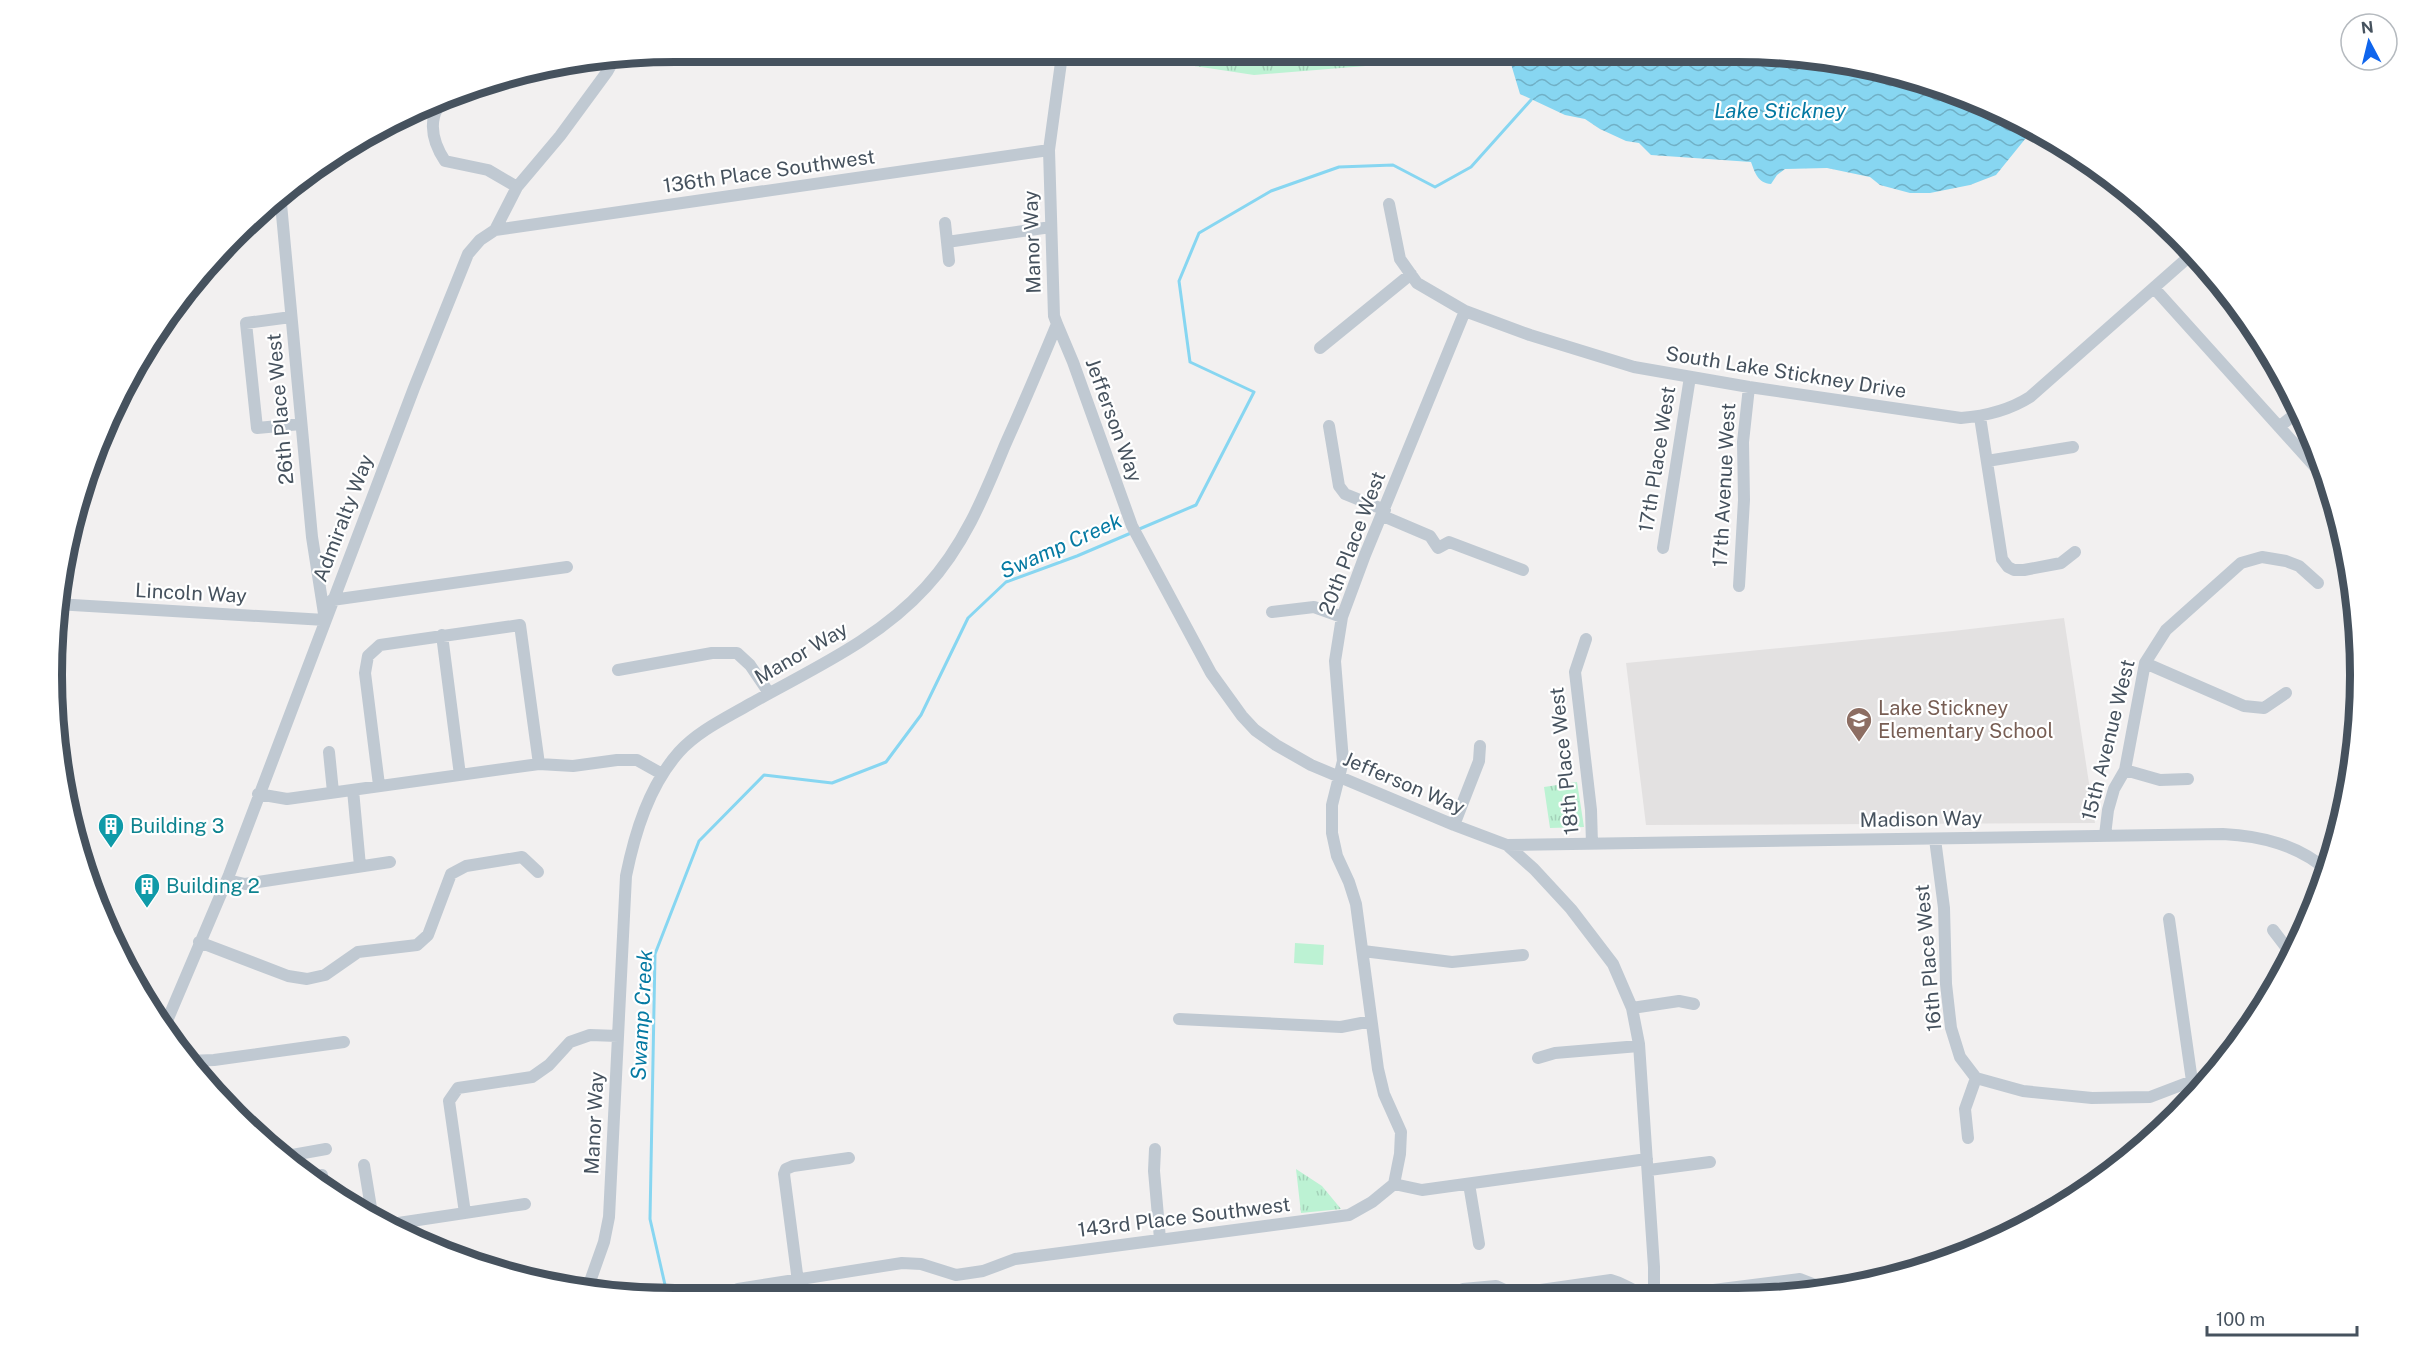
<svg xmlns="http://www.w3.org/2000/svg" width="2411" height="1350" viewBox="0 0 2411 1350" font-family="'Public Sans',sans-serif">
<defs>
<pattern id="park-tufts" width="24" height="20" patternUnits="userSpaceOnUse" patternTransform="scale(1.5)"><rect width="24" height="20" fill="#bcf2d3"/><path d="M3 7l-1-3M5 7V3M7 7l1-3M15 17l-1-3M17 17v-4M19 17l1-3" fill="none" stroke="#a3d1b8"/></pattern>
<pattern id="water-waves" width="16" height="10" patternUnits="userSpaceOnUse" patternTransform="scale(1.5)"><rect width="16" height="10" fill="#87d6f1"/><path d="M0 5q4-4 8 0t8 0" fill="none" stroke="#70b0c6"/></pattern>
</defs>
<rect width="100%" height="100%" fill="#f2f0f0"/>
<!-- education -->
<path fill="#e3e1e1" d="M2064 618 2095 823 1646 825 1626 663 1953 631Z"/>
<!-- park -->
<path fill="url(#park-tufts)" d="M1499 53 1501 55 1254 75 1122 55Z
M1577 782 1584 827 1550 828 1544 787Z
M1296 1169 1322 1186 1341 1209 1301 1213Z"/>
<!-- garden -->
<path fill="#bcf2d3" d="M1295 943 1324 945 1323 965 1294 963Z"/>
<!-- water -->
<path fill="url(#water-waves)" d="M1776 52 1936 84 2034 128 1996 175 1970 185 1930 193H1910L1880 185 1870 177 1827 168 1785 169 1777 175 1771 184C1758 183 1755 173 1751 162L1651 155 1639 143 1626 141 1600 129 1585 119 1565 115 1520 94 1511 64 1499 53Z"/>
<g fill="none" stroke-linecap="round" stroke-linejoin="round">
<!-- stream -->
<path stroke="#87d6f1" stroke-width="3" d="M1137 530 1196 505 1254 392 1190 362 1179 281 1199 233 1271 191 1339 167 1393 165 1435 187 1471 167 1531 100
M668 1298 650 1219 655 954 699 841 764 775 832 783 886 762 921 715 968 618 1006 582 1077 556 1131 533"/>
<!-- minor -->
<path stroke="#c0c9d2" stroke-width="12" d="M489 81C477 85 461 88 450 95 425 112 431 140 445 161L488 170 517 187
M1389 204 1400 259 1417 283 1465 311 1530 335 1634 367 1749 387 1961 418C1986 416 2008 411 2030 397L2192 254
M945 223 949 261
M495 230 1049 150
M947 242 1051 227
M2154 288 2326 479
M291 317 246 323 257 428 301 424
M1057 324 1073 362 1132 526 1211 673 1242 716 1255 730 1276 745 1311 765 1454 825 1507 845 1534 869 1571 909 1613 964 1632 1008 1639 1044 1654 1267V1294
M1320 348 1411 274
M1980 417 2002 559 2008 567 2014 570H2024L2061 563 2075 552
M1329 426 1339 486 1345 494 1385 510
M2279 427 2300 410
M1987 461 2073 447
M1383 516 1430 536 1438 548 1449 542 1523 570
M1663 548 1690 377
M1739 586 1744 500 1743 442 1749 387
M332 600 567 567
M56 604 325 620 312 537 280 193
M1272 612 1314 607 1342 617
M442 635 460 775
M1586 639 1575 672 1591 810 1592 844
M2145 663 2244 706 2264 708 2286 693
M618 670 712 653H737L750 665 769 693
M329 752 333 792
M2125 770 2160 780 2188 779
M379 785 365 673 368 656 380 645 520 625 539 764
M353 790 360 866
M258 794 287 799 539 764 573 766 617 760H637L662 774
M1454 825 1479 761 1480 746
M2105 835 2108 810 2114 789 2125 770 2145 663 2166 630 2241 563 2262 557 2286 561 2299 566 2318 583
M1935 839 1944 908 1946 984 1951 1028 1960 1057 1976 1078
M1507 845 2223 834C2262 836 2298 845 2328 871
M2320 864 2333 849
M227 880 245 884 390 862
M2169 919 2192 1081
M2273 930 2286 947 2288 962
M199 942 288 976 307 979 325 975 358 952 417 945 428 935 451 874 466 866 522 857 538 872
M1363 951 1452 962 1523 955
M1632 1008 1679 1001 1694 1004
M1179 1019 1341 1027 1371 1021
M164 1028 229 875 414 388 468 254 480 240 495 230 517 187 560 136 607 72 616 56
M1538 1058 1555 1053 1639 1046
M188 1061 214 1060 344 1042
M1976 1078 2023 1091 2092 1098 2150 1097 2192 1081 2206 1079
M1968 1138 1965 1109 1976 1078
M1155 1149 1154 1171 1160 1239
M281 1157 326 1149
M364 1165 373 1220
M1649 1170 1710 1162
M322 1175 324 1187
M1394 1184 1400 1154 1401 1132 1384 1094 1378 1069 1356 904 1349 882 1337 856 1332 833V805L1343 761 1335 661 1342 617 1365 555 1465 311
M1469 1184 1479 1244
M465 1213 449 1101 458 1088 532 1077 549 1065 570 1042 590 1035 618 1036
M385 1225 525 1204
M1463 1289 1496 1286 1513 1294 1611 1280C1631 1285 1630 1294 1654 1293
M587 1290 604 1242 609 1217 626 876C635 832 649 786 679 752 698 731 726 718 750 704 812 669 878 640 926 587 964 546 984 496 1005 445 1023 405 1040 365 1057 324L1054 316 1049 150 1062 55
M1682 1294 1800 1279 1818 1286
M721 1297 738 1289 902 1263 921 1264 956 1275 983 1271 1015 1259 1349 1215 1372 1202 1394 1184 1422 1190 1647 1159
M800 1297 784 1174 786 1169 793 1166 849 1158"/>
</g>
<!-- icons -->
<defs>
<g id="school-pin" transform="scale(1.35)"><path d="M0 17L-7.5 6A9.5 9.5 0 1 1 7.5 6Z" fill="#8d6e63" stroke="#fff"/><path d="M0-5L7-2L0 1L-7-2ZM-4 1L0 2.5L4 1V4Q0 6-4 4Z" fill="#fff"/></g>
<g id="building-pin" transform="scale(1.35)"><path d="M0 17L-7.5 6A9.5 9.5 0 1 1 7.5 6Z" fill="#0f9aa8" stroke="#fff"/><path d="M-4-6H4V6H1V3H-1V6H-4ZM-2.5-4.3h1.7v1.8h-1.7ZM.8-4.3h1.7v1.8H.8ZM-2.5-1h1.7V.8h-1.7ZM.8-1h1.7V.8H.8Z" fill="#fff"/></g>
</defs>
<g fill-rule="evenodd">
<use href="#school-pin" x="1859" y="720"/>
<use href="#building-pin" x="111" y="826"/>
<use href="#building-pin" x="147" y="886"/>
</g>
<g text-anchor="middle" stroke-width="4.5" stroke-linejoin="round" paint-order="stroke">
<!-- street labels -->
<g font-size="20" fill="#46525e" stroke="#fff">
<text transform="translate(769 171) rotate(-8)" y="7">136th Place Southwest</text>
<text transform="translate(1032 242) rotate(-92)" y="7">Manor Way</text>
<text transform="translate(1786 372) rotate(9)" y="7">South Lake Stickney Drive</text>
<text transform="translate(280 409) rotate(-95)" y="7">26th Place West</text>
<text transform="translate(1114 420) rotate(70)" y="7">Jefferson Way</text>
<text transform="translate(1657 459) rotate(-81)" y="7">17th Place West</text>
<text transform="translate(1724 485) rotate(-87)" y="7">17th Avenue West</text>
<text transform="translate(343 518) rotate(-69)" y="7">Admiralty Way</text>
<text transform="translate(1352 543) rotate(-69)" y="7">20th Place West</text>
<text transform="translate(191 593) rotate(3)" y="7">Lincoln Way</text>
<text transform="translate(801 653) rotate(-30)" y="7">Manor Way</text>
<text transform="translate(2108 740) rotate(-76)" y="7">15th Avenue West</text>
<text transform="translate(1564 761) rotate(-96)" y="7">18th Place West</text>
<text transform="translate(1404 783) rotate(23)" y="7">Jefferson Way</text>
<text transform="translate(1921 819) rotate(-1)" y="7">Madison Way</text>
<text transform="translate(1928 958) rotate(-95)" y="7">16th Place West</text>
<text transform="translate(594 1123) rotate(-87)" y="7">Manor Way</text>
<text transform="translate(1184 1217) rotate(-7)" y="7">143rd Place Southwest</text>
</g>
<!-- education labels -->
<g font-size="20" fill="#785e54" stroke="#fff" text-anchor="start">
<text x="1878" y="715">Lake Stickney<tspan x="1878" dy="23">Elementary School</tspan></text>
</g>
<!-- culture labels -->
<g font-size="20" fill="#0d838f" stroke="#fff" text-anchor="start">
<text x="130" y="833">Building 3</text>
<text x="166" y="893">Building 2</text>
</g>
<!-- water labels -->
<g font-size="21" font-style="italic" fill="#057aa3" stroke="#fff">
<text x="1780" y="118">Lake Stickney</text>
<text transform="translate(1061 546) rotate(-24)" y="7">Swamp Creek</text>
<text transform="translate(642 1015) rotate(-87)" y="7">Swamp Creek</text>
</g>
</g>
<!-- crop -->
<path d="M0 0H2411V1350H0ZM675 62H1737A613 613 0 0 1 2350 675V675A613 613 0 0 1 1737 1288H675A613 613 0 0 1 62 675V675A613 613 0 0 1 675 62Z" fill="#fff" fill-rule="evenodd"/>
<path fill="none" stroke="#46525e" stroke-width="8" d="M675 62H1737A613 613 0 0 1 2350 675V675A613 613 0 0 1 1737 1288H675A613 613 0 0 1 62 675V675A613 613 0 0 1 675 62Z"/>
<!-- north arrow -->
<g transform="translate(2369 42) rotate(353)"><circle r="28" fill="#ffffff" stroke="#b5babf" stroke-width="1.5"/>
<path d="M0-4.5L10 22L0 15L-10 22Z" fill="#0f65ed"/>
<text y="-9" font-size="16" font-weight="bold" text-anchor="middle" fill="#46525e">N</text>
</g>
<!-- scale -->
<path d="M2207 1326v9h150v-9" fill="none" stroke="#46525e" stroke-width="3"/>
<text x="2216" y="1326" font-size="18" fill="#46525e" stroke="#ffffff" stroke-width="4.5" paint-order="stroke">100 m</text>
</svg>
